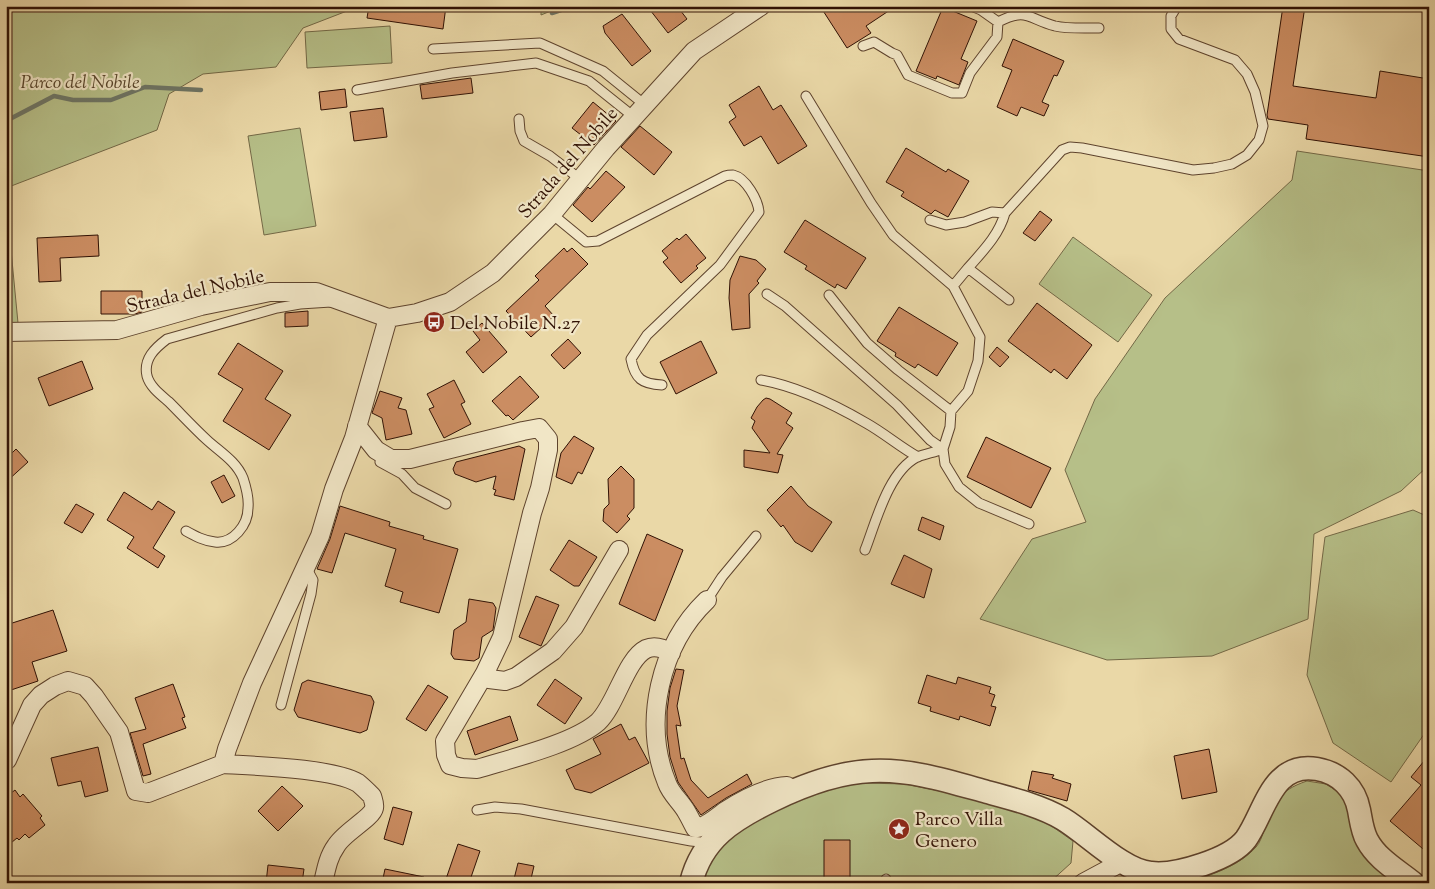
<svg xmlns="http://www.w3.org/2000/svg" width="1435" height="889" viewBox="0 0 1435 889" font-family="'Sorts Mill Goudy',serif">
<rect width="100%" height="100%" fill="#ead8a7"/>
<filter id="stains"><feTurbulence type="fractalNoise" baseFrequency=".004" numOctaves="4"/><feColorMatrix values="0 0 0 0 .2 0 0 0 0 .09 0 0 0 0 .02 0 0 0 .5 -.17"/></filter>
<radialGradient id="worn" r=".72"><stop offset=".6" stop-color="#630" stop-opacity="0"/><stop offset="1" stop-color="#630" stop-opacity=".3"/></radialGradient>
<!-- green -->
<path fill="#b6bf88" stroke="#736846" d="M6 6H349L347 11 303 28 276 67 203 74 169 94 157 130 6 188Z
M541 6H563L541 15Z
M390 26 392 63 307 68 305 32Z
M300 128 316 226 264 235 248 136Z
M1297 151 1429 171V465L1401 491 1314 534 1308 619 1212 656 1107 660 980 619 1032 539 1086 522 1065 470 1095 399 1165 298 1292 180Z
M1073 237 1152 295 1118 342 1039 284Z
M6 247 11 250 18 323H6Z
M1413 510 1429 517V727L1391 782 1333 743 1307 675 1325 537Z
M1307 781 1326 784 1343 795 1404 883H1188C1212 874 1238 867 1256 847 1260 843 1262 836 1264 830 1275 803 1277 791 1307 781Z
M864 783 905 784 945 792 1007 807 1043 820 1073 841 1071 863 1049 883H702L712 857 730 837 765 815 828 788Z"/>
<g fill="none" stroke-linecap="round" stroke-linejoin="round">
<!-- stream -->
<path stroke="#6e7666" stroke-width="4.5" d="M552 13 573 6
M6 121 54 96 73 100H111L145 87 201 90"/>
</g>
<!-- building -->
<path fill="#cb8d62" stroke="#301104" d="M369 6H446L443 29 367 18Z
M647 6H677L687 19 668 33Z
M820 6H896L866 26 871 33 847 48Z
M1283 6H1305L1293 86 1376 98 1380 71 1429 79V157L1306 139 1308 125 1268 119 1267 115Z
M943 7 977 21 961 59 968 62 959 85 937 76 936 79 916 71Z
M622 14 651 51 632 66 605 33 603 26Z
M1013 39 1064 61 1057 76 1054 75 1042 102 1049 105 1044 116 1021 107 1017 116 997 107 1012 70 1002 66Z
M471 78 473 93 422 99 420 85Z
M759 86 773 110 781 105 807 146 778 164 761 136 744 146 729 122 736 117 729 105Z
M345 89 347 107 321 110 319 92Z
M593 102 616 121 594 145 572 128Z
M383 108 387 137 354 141 350 112Z
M640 126 672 152 654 175 621 147Z
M906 148 946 172 948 169 969 181 948 217 935 210 931 214 901 196 904 192 886 182Z
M606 171 625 187 592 222 573 205 588 187 590 189Z
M1040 211 1052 220 1035 241 1023 233Z
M805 220 866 258 846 289 837 284 835 288 805 269 807 266 784 252Z
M686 234 706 258 696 266 698 268 681 283 663 262 668 258 662 251 677 238 679 240Z
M98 235 99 256 60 258 61 281 39 282 37 238Z
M564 248 567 252 572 248 588 264 545 306 554 316 531 337 506 311 539 280 535 276Z
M740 256 756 260 766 269 757 281 759 283 749 294 750 328 732 330 729 298 730 280Z
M101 291H142V312L135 314H101Z
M1037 303 1092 345 1067 379 1054 369 1051 373 1008 341Z
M899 307 958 343 937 376 918 364 915 368 895 356 896 353 877 341Z
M308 311V326L285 327V313Z
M482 323 507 352 483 373 466 352 480 340 473 331Z
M568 339 581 353 564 369 551 355Z
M701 341 717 373 676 394 660 362Z
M238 343 283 371 265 399 291 415 269 450 223 421 243 389 218 374Z
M997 347 1009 357 1000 367 989 357Z
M82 361 93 389 49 406 38 378Z
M520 376 539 397 513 420 508 415 506 416 492 401Z
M454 380 465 402 461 404 471 424 444 438 429 409 434 407 427 394Z
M380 391 402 398 398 408 406 410 412 434 386 440 382 418 372 413Z
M766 398 770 399 792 413 786 423 793 428 777 454 783 455 778 473 744 467V450L770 453 752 428 755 421 751 418 757 407 763 400Z
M574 436 594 448 582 474 578 472 572 484 556 477 561 453Z
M986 437 1051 468 1031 508 967 477Z
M519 446 525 449 514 500 494 495 496 490 493 489 496 476 476 482 455 474 453 469 456 462Z
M16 449 28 462 6 482V452L11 454Z
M621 466 634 479V508L627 516 630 519 617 533 603 521 604 509 609 504 608 479Z
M224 475 235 496 222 503 211 482Z
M791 486 808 506 832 522 812 552 795 542 783 525 781 527 767 510Z
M124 492 152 510 158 501 175 512 153 548 165 556 158 568 127 548 134 537 107 520Z
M76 504 94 514 82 533 64 523Z
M340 506 390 522 389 526 424 536 423 539 458 549 439 613 400 602 403 592 385 586 396 549 345 533 332 573 317 569 330 539Z
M922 517 944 526 940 540 918 530Z
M647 534 683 550 655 621 619 604Z
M569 540 597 557 579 586H574L550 570Z
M904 555 932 569 924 598 891 584Z
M536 596 559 605 541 646 519 637Z
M469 599 493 603 496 608 493 630 482 637 479 658 474 661 454 659 451 654 454 630 466 622Z
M53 610 67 651 32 662 38 681 11 690 9 683H6V625Z
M676 669 684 670 677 706 681 726 676 725 681 759 684 758 691 780 708 798 747 774 752 784 726 798 701 815 678 782 670 757 667 734V711L670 688Z
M927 675 956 684 958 677 991 687 989 693 995 695 991 706 996 707 990 726 960 716 959 720 930 711 931 707 918 703Z
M555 679 582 698 565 724 537 705Z
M308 680 371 696 374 702 367 730 360 733 298 717 294 710 302 683Z
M173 684 185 717 182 718 186 728 143 744 151 774 143 776 130 733 146 729 135 698Z
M428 685 448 697 426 731 406 719Z
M510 716 518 740 475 755 467 731Z
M621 724 629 740 635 737 649 763 591 793 575 789 566 770 601 754 593 739Z
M98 747 108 791 85 797 81 781 58 786 51 758Z
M1209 749 1217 792 1182 799 1174 756Z
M1429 755V854L1390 821 1421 785 1411 777Z
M1032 771 1054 775 1052 778 1071 784 1067 801 1028 790Z
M282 786 303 806 278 831 258 811Z
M15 790 20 797 23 794 42 816 40 818 45 825 29 838 25 834 19 840 17 838 6 847V797Z
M393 807 412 812 403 845 384 839Z
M824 840H850V883H824Z
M458 844 480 851 469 883H458L446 879Z
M518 863 534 866 530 883H513Z
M268 865 304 869 302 883H266Z
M385 869 424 877V883H382Z"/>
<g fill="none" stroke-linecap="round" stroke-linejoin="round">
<!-- service casing -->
<g stroke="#5e432d" stroke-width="11">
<path id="service" d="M998 22C1027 7 1028 19 1055 26 1068 29 1085 28 1099 28
M863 46 874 42 892 53 897 55 908 75 952 93H962L970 73 997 37 998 22 981 10 971 6
M433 49 540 43 603 71 645 105
M357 90 452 73 536 63 589 81 634 117
M806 96 871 203 893 235 953 286 980 337 978 361 968 391 951 411 950 427 943 449 945 464 959 487 979 503 1029 524
M519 119 520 131 524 141 550 156 580 179
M552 214 586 242 598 241 725 176C728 175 730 175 733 175 746 178 758 200 759 212L720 265 647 335 631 359C635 379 642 384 662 385
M930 220 946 225 965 222 992 212 1005 213
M953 286 968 268
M767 294 785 306 820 337 897 405 930 440 943 449C935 452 925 454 917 457 888 472 876 522 865 550
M829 295 867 343 898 370 951 411
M1009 300 968 268C983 251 999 235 1005 213L1062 150 1070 147 1082 148 1193 170 1214 168 1232 164 1247 155 1259 140 1263 126 1255 92 1247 74 1235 60 1179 39 1171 29V16L1177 6
M761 380C796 386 835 405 866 423 884 433 900 447 918 457
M380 462 402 474 415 488 446 504
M186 531C195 536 204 541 215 542 233 544 248 525 248 508 249 499 246 487 243 478 236 461 220 452 207 440 194 428 182 415 169 402 161 395 150 387 147 376 143 359 155 348 167 339L277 308 300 304 331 302
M707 600 722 577 756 536
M281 705 311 594 313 580 306 567
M477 810 495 807 521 809 691 841 710 843
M886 879 887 883"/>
</g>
<!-- minor casing -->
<g stroke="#5e432d" stroke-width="20">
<path id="minor" d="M6 332 117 330 201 306 270 292H316L388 318 417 313 450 302 493 273 552 214 606 148 694 51 761 6
M357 426 376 450 391 459H410L523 431 539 428 548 439V450L540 488 532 513 502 637 485 673 445 741 446 755 450 765 462 768 477 769C509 759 573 744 598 722 616 705 626 659 646 649 655 645 663 648 671 653
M707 600C660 645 642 722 667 783 671 794 680 801 686 811 689 816 692 822 695 828H698C708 825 717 817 725 811 742 800 766 787 787 786
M485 673 489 679 505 681 516 677 553 651 574 627 619 550
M7 760 32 705 41 695 55 686 68 681 85 686 94 696 119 732 136 791 148 793 223 764 227 749 252 683 320 536 334 489 354 438 388 318
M223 764C255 766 333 768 358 783 363 787 368 792 372 796 373 800 375 804 374 808 372 818 343 833 336 846 328 857 326 870 323 883
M1083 883 1122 862"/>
</g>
<!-- tertiary casing -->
<g stroke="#5e432d" stroke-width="25">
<path id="tertiary" d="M691 883C702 838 734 819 773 800 804 785 838 772 872 771 911 769 951 782 987 792 1013 799 1041 806 1063 819 1088 834 1123 871 1151 873 1176 876 1231 859 1246 839 1265 812 1272 761 1317 769 1339 773 1355 788 1359 810 1361 820 1362 831 1367 840 1377 859 1397 870 1413 883"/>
</g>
<!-- service -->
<use href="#service" stroke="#f1e6c6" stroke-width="9"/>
<!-- minor -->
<use href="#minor" stroke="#f1e6c6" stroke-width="18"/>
<!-- tertiary -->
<use href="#tertiary" stroke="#f1e6c6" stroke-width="22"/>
</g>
<!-- icons -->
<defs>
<g id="bus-disc" transform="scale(1.125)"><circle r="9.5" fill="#8f2418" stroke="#f1e6c6"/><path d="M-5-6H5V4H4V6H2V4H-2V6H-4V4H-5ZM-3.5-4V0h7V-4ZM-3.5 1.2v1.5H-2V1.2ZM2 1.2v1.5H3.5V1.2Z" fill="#fff"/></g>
<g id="sight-disc" transform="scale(1.125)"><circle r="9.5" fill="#8f2418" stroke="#f1e6c6"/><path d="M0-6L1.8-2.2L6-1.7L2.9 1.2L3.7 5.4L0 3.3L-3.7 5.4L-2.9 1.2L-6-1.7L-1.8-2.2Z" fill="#fff"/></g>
</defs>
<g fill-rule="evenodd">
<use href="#bus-disc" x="434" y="322"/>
<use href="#sight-disc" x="899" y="829"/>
</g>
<g text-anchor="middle" stroke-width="4.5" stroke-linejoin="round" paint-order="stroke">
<!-- park labels -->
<g font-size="19" font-style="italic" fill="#58452c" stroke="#f1e6c6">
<text x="80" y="88">Parco del Nobile</text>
</g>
<!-- street labels -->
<g font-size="19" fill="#301104" stroke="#f1e6c6">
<text transform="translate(567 162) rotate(-49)" y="7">Strada del Nobile</text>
<text transform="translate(195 290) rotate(-13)" y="7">Strada del Nobile</text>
</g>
<!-- poi labels -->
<g font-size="19" fill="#301104" stroke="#f1e6c6" text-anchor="start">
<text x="450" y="329">Del Nobile N.27</text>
<text x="915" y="825">Parco Villa<tspan x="915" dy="22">Genero</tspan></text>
</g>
</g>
<!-- margin -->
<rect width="1435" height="889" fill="none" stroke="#ead8a7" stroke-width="25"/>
<rect x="8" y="8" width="1420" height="874" fill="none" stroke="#301104" stroke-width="2.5"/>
<rect x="12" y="12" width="1410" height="864" fill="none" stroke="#301104"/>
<rect width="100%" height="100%" filter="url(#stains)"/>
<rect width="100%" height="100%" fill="url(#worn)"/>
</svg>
